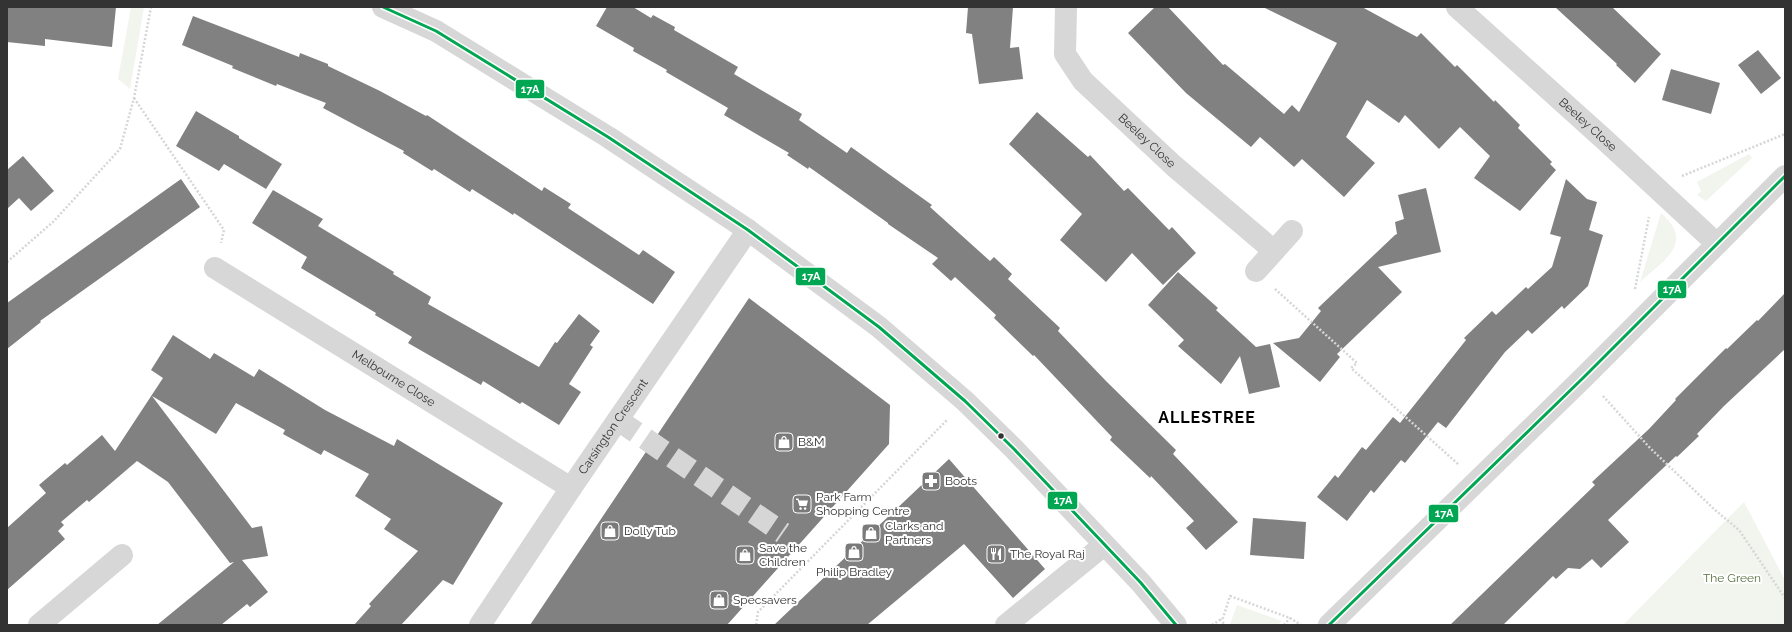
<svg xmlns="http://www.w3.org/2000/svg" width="1792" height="632" viewBox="0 0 1792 632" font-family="Raleway,sans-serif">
<rect width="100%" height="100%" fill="#fff"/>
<!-- green -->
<path fill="#f1f5ed" d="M131 7H144L130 89 118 79Z
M1749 154 1752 158 1706 201 1697 195 1701 191 1697 182Z
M1661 213C1695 243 1664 260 1640 282Z
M1744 502 1785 580V625H1623Z
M1237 605 1282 621 1278 625H1230V624Z"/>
<!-- building -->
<path fill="#818181" d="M7 7H116L112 47 45 39V46L7 42Z
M607 7H633L651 18 653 15 675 27 674 30 738 67 734 74 802 114 799 120 847 153 851 147 932 205 930 207 990 261 994 257 1012 274 1008 279 1060 328 1058 331 1106 381 1176 450 1173 454 1238 522 1206 550 1186 528 1194 521 1151 476 1150 478 1110 440 1112 437 1034 355 1033 356 994 318 996 315 955 277 951 281 932 264 938 258 888 224V223L809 167 808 169 787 155 789 153 724 115 728 108 666 72 667 70 633 51 634 48 596 26Z
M968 7H1013L1010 48 1019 47 1023 79 979 84 972 34 966 33Z
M1155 7H1168L1223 65 1225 64 1284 114 1292 105 1299 112 1337 43 1263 7H1362L1417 37 1421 33 1455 67 1457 65 1494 102 1495 100 1520 125 1518 128 1552 162 1550 164 1556 170 1520 211 1474 178 1490 156 1460 127 1439 149 1405 115 1399 123 1367 100 1346 137 1375 163 1344 197 1302 159 1294 167 1260 137 1251 147 1186 93 1128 33Z
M1555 7H1612L1661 54 1635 83 1616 65 1617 64Z
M193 16 299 57 300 53 328 64V66L380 91 426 116 427 115 542 191 544 187 571 204 568 208 639 255 643 250 675 272 653 304 514 213 513 215 472 189 470 192 434 169 432 171 403 153 404 151 323 108 326 103 277 84 276 86 232 68 233 66 182 45Z
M1758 50 1781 78 1761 94 1738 65Z
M1671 69 1720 83 1711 114 1662 100Z
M196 111 239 136V138L282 164 266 189 224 164 219 171 176 146Z
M1037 112 1088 157 1090 155 1124 191 1128 188 1169 230 1172 227 1196 253 1163 285 1132 253 1106 282 1060 240 1082 214 1009 144Z
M23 156 54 191 31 211 19 198 7 209V170Z
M181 179 200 207 40 321 41 322 7 349V303Z
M1566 179 1587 199 1597 202 1589 230 1603 235 1588 286 1564 309 1562 306 1532 334 1528 330 1505 352 1446 428 1438 422 1405 463 1401 460 1374 493 1371 490 1347 521 1317 497 1335 475 1338 478 1362 447 1366 450 1393 417 1400 423 1466 340 1464 338 1492 311 1496 315 1526 287 1528 289 1552 267 1561 237 1550 234Z
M1426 188 1441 252 1378 267 1402 292 1337 354 1340 357 1320 382 1273 343 1299 338 1321 311 1318 308 1395 235 1397 234 1395 222 1404 219 1398 195Z
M273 190 323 219 318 226 394 272 393 274 431 297 428 304 539 367 555 342 557 343 579 314 600 331 590 345 593 347 569 384 581 392 559 425 522 402 520 404 483 381 481 385 408 343 412 337 375 315 376 313 301 268 307 257 252 223Z
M1178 272 1218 308 1216 310 1256 347 1270 344 1280 387 1249 394 1240 356 1221 384 1178 346 1184 340 1148 305Z
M1785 293V349L1724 406 1697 434 1699 436 1677 457 1676 456 1608 520 1629 542 1601 568 1592 559 1580 569 1568 568 1556 579 1553 576 1503 625H1450L1595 485 1592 482 1649 429 1676 400 1675 399 1726 348 1727 349 1757 320 1758 321Z
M749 298 890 405 889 444 727 625H530Z
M173 335 210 359 214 353 254 377 259 369 325 410 394 446 397 439 503 503 453 585 443 580 401 625H354L371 606 369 604 418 551 384 529 391 519 355 496 369 474 324 450 321 455 283 434 285 430 236 403 216 434 152 396 252 528 262 526 268 556 242 560 268 592 250 607 247 604 221 625H157L234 562 230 563 168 482 137 461 89 502 87 500 61 522 64 525 58 531 65 539 7 590V528L46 493 39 485 65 463 67 465 102 435 115 451 163 378 151 370Z
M949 459 1045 569 1013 598 964 544 867 625H774Z
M1253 518 1306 522 1304 559 1250 555Z"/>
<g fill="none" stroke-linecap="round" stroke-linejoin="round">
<!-- minor-tunnel -->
<path stroke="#d6d6d6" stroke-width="22" stroke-dasharray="22 11" stroke-linecap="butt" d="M618 420 783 533"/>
<!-- path -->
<path stroke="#d6d6d6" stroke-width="2.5" stroke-dasharray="2 2" stroke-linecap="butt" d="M134 98 224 230 221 243
M1682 176 1785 134
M7 262 53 222 120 149 134 98 151 7
M1275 289 1357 363 1351 368 1458 464
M1635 289 1649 217
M1603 396 1650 448 1715 510 1739 530 1785 598
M1220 619 1225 625
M756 625 758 612 947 420
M1212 625 1223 618 1230 596 1290 618 1301 625
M1284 625 1290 618"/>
<!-- minor -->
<g stroke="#d7d7d7" stroke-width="22">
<path d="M383 7 436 31 608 137 748 230 879 327 965 401 1014 449 1141 583 1176 625"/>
<path id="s1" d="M1066 7 1065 54 1083 81 1174 166 1274 251"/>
<path id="s2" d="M1457 7 1606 141 1717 244"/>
<path id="s3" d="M215 268 571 488"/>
<path d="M1256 271 1292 231"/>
<path d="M39 625 122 555"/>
<path id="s4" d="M480 625 571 488 748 230"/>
<path d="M1006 625 1104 545"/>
<path d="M1329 625 1583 378 1785 176"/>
</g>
<!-- bus-1 casing -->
<g stroke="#fff" stroke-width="6">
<path id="bus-1" d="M383 7 436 31 608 137 748 230 879 327 965 401 1014 449 1141 583 1176 625
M1329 625 1583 378 1785 176"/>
</g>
<!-- bus-1 -->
<use href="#bus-1" stroke="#00a651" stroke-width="3"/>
</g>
<!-- icons -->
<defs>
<g id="shop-square" transform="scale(1)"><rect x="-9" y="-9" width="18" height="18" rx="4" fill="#7a7a7a" stroke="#fff"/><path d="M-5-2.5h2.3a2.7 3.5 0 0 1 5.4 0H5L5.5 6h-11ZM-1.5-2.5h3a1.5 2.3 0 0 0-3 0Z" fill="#fff"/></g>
<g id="pharmacy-square" transform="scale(1)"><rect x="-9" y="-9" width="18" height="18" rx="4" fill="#7a7a7a" stroke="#fff"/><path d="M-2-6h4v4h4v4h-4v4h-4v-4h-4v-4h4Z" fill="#fff"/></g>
<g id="supermarket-square" transform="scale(1)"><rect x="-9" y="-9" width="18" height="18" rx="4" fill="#7a7a7a" stroke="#fff"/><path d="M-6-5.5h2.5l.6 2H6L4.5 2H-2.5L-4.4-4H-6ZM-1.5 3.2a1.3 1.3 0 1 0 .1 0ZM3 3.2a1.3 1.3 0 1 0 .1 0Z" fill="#fff"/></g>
<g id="restaurant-square" transform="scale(1)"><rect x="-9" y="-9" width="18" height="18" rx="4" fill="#7a7a7a" stroke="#fff"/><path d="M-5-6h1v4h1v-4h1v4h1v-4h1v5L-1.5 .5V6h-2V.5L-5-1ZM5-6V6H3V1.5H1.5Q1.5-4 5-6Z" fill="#fff"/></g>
</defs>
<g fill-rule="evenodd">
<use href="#shop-square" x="784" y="442"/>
<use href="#pharmacy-square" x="931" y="481"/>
<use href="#supermarket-square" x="802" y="504"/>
<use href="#shop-square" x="610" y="531"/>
<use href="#shop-square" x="871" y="533"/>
<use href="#shop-square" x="854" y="552"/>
<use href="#restaurant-square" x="996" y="554"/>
<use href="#shop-square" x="745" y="555"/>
<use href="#shop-square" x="719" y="600"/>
</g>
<!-- markers -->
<circle fill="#333" stroke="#fff" stroke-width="1.5" cx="1001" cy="436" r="3.5"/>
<g text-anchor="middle" stroke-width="4" stroke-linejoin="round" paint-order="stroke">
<!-- street labels -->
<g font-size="12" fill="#333" stroke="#fff">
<text dy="4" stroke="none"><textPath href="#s2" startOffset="176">Beeley Close</textPath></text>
<text dy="4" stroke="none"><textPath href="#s1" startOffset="167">Beeley Close</textPath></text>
<text dy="4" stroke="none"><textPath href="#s3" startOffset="210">Melbourne Close</textPath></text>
<text dy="4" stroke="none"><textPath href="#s4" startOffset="239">Carsington Crescent</textPath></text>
</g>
<!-- poi labels -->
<g font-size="12" fill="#333" stroke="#fff" text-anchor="start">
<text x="798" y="446">B&amp;M</text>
<text x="945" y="485">Boots</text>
<text x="816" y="501">Park Farm<tspan x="816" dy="14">Shopping Centre</tspan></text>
<text x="885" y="530">Clarks and<tspan x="885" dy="14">Partners</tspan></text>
<text x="624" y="535">Dolly Tub</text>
<text x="759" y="552">Save the<tspan x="759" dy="14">Children</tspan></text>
<text x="1010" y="558">The Royal Raj</text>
<text x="854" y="576" text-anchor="middle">Philip Bradley</text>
<text x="733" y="604">Specsavers</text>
</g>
<!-- park labels -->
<g font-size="12" fill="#56703f" stroke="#fff">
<text x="1732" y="582">The Green</text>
</g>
<!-- district labels -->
<g font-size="16" font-weight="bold" letter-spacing="1" fill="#000" stroke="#fff">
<text x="1207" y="423">ALLESTREE</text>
</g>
</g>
<g stroke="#fff" stroke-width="1.5">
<rect x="515" y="79" width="30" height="20" rx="4" fill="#00a651"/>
<rect x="795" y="267" width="31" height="19" rx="4" fill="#00a651"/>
<rect x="1657" y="280" width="30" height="19" rx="4" fill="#00a651"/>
<rect x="1047" y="491" width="31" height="19" rx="4" fill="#00a651"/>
<rect x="1428" y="504" width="31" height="19" rx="4" fill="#00a651"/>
</g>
<g font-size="11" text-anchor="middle" font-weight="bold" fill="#fff">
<text x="530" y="93">17A</text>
<text x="811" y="280">17A</text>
<text x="1672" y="293">17A</text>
<text x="1063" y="504">17A</text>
<text x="1444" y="517">17A</text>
</g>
<!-- border -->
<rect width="1792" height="632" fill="none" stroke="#333333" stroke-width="16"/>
</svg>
